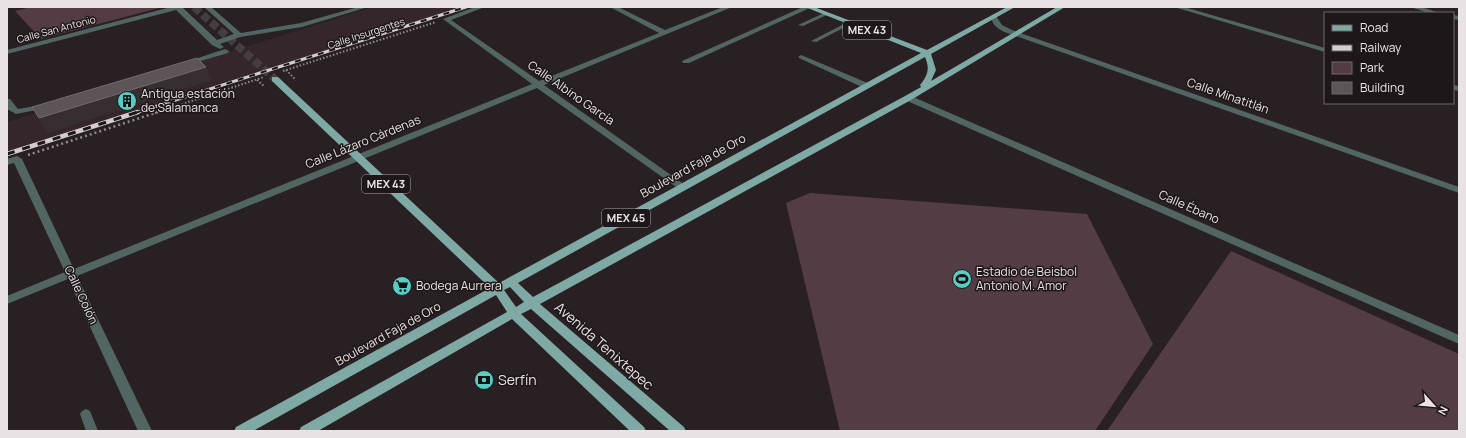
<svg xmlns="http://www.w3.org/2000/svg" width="1466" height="438" viewBox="0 0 1466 438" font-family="Manrope,sans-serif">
<rect width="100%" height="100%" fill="#282022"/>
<!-- built -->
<path fill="#34262b" d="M372 7H472L7 156V122Z"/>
<!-- green -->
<path fill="#543c44" d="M31 7H163L41 39 15 11Z
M810 193 1087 214 1153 344 1095 431H840L786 203Z
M1231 251 1459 354V431H1107Z"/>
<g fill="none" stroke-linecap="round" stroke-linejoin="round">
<!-- primary-tunnel -->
<path stroke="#453d3f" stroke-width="8" stroke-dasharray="8 3.5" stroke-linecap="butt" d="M194 7 275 79"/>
<!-- path-far1 -->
<path stroke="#918a8c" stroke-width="2" stroke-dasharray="1.5 2" stroke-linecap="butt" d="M286 70 296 80
M283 71 436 22
M257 80 265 87
M155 113 264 77"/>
<!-- path -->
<path stroke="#918a8c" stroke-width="2.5" stroke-dasharray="2 3" stroke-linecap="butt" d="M28 155 158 112"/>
<!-- lane -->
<path fill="#516563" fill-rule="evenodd" d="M824 13 829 14 803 26 798 25Z
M848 22 853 23 816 42 811 41Z
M801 55 870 84 871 86 867 88H864L799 58 798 57Z
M86 409 90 411 98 431H86L80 414 82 411Z"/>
<!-- street -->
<path fill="#516563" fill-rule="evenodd" d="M171 7H182L217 40 234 34 204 7H211L241 33 301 23 358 7H368L302 27 240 37 220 44 224 47 220 49 212 45 176 10 7 54V50Z
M475 7H485L451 20 539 81 659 33 610 7H618L665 30 723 7H732L544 85 685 185 687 187 685 189H679L537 88 77 276 152 431H138L68 279 7 304V296L65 272 14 163 7 165V159L17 156 22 159 74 269 532 84 443 19Z
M803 7H812L689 63H683L682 61Z
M1174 7H1184L1325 48V52Z
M1410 7H1421L1440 13H1429Z
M1453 15 1459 16V20L1453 19Z
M992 16H996L1002 25 1012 30 1459 187V193L1010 34C1002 31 990 26 992 16Z
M225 49 229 51 228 53 187 65 183 63Z
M1453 85 1459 86V91L1453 90Z
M905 96H911L1459 335V344L905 100Z
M7 99H10L18 109 47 104 51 106 47 108 16 114 7 109Z"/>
<!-- primary -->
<path fill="#7ea9a4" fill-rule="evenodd" d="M805 7H814L927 50 1007 7H1015L931 54 936 70 931 81 1057 7H1065L911 100 540 304 684 427 686 431H670L531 309 521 314 644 427 646 431H630L512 319 318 431H299L301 427 507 312 496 295 253 431H234L236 427 490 288 272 81V77H278L499 283 921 53ZM925 57C930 69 928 75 920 85L921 87 905 96 533 297 518 283ZM510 287 524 302 516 307 504 290Z"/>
<!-- rail-far1 casing -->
<g stroke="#d3cdcf" stroke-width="3">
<path id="rail-far1" d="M135 113 466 7"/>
</g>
<!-- rail casing -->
<g stroke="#d3cdcf" stroke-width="4.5">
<path id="rail" d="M7 154 138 112"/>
</g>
<!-- rail-far1 -->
<use href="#rail-far1" stroke="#1e1719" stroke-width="2" stroke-dasharray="6" stroke-linecap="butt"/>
<!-- rail -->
<use href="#rail" stroke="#1e1719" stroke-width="3" stroke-dasharray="8" stroke-linecap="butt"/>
</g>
<!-- shaded-wall -->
<path fill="#362e30" d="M206 67 212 80 48 133 39 118Z"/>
<!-- building -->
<path fill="#5c5456" stroke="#726b6d" d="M197 58 206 67 39 118 32 107Z"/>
<!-- icons -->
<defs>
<g id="building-disc" transform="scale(1)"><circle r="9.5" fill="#56cec4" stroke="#1e1719"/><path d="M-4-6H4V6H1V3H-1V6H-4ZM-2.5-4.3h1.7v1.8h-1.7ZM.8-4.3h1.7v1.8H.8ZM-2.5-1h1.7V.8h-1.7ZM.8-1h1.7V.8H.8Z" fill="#111"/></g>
<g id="stadium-disc" transform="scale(1)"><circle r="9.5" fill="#56cec4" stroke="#1e1719"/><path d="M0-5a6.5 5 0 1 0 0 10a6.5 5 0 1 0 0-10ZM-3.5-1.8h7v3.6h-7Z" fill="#111"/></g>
<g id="supermarket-disc" transform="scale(1)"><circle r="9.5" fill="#56cec4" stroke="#1e1719"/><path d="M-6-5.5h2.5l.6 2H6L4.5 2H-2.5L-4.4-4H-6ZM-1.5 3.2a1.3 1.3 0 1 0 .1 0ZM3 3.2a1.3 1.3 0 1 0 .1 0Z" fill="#111"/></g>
<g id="bank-disc" transform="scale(1)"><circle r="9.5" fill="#56cec4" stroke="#1e1719"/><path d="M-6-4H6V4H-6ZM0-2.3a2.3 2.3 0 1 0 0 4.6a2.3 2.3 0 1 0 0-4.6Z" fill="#111"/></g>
</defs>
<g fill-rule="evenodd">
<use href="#building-disc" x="127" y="101"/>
<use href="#stadium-disc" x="962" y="279"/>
<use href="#supermarket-disc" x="402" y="286"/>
<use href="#bank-disc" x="484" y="380"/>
</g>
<g text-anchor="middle" stroke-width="3" stroke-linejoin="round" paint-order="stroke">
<!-- far-street labels -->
<g font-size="10" fill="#e9e3e5" stroke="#1e1719">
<text transform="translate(56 29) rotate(-15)" y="4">Calle San Antonio</text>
<text transform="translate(366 33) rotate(-18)" y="4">Calle Insurgentes</text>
</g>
<!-- shield labels -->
<g fill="#1e1719" stroke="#aca6a8" stroke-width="1">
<rect x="843" y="21" width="48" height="18" rx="3"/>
<rect x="362" y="175" width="48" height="18" rx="3"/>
<rect x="602" y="209" width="48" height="18" rx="3"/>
</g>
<g font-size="11" font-weight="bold" fill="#e9e3e5">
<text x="867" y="34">MEX 43</text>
<text x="386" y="188">MEX 43</text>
<text x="626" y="222">MEX 45</text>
</g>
<!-- street labels -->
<g font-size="12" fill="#e9e3e5" stroke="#1e1719">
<text transform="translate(571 93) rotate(35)" y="4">Calle Albino García</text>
<text transform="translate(1228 96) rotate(19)" y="4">Calle Minatitlán</text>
<text transform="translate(363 142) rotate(-22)" y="4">Calle Lázaro Cárdenas</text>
<text transform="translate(693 166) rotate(-29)" y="4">Boulevard Faja de Oro</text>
<text transform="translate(1189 207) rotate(24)" y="4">Calle Ébano</text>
<text transform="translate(81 295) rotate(65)" y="4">Calle Colón</text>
<text transform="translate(388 334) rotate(-29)" y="4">Boulevard Faja de Oro</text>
</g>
<!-- poi labels -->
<g font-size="12" fill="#e9e3e5" stroke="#1e1719" text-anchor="start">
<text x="141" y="98">Antigua estación<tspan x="141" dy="14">de Salamanca</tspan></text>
<text x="976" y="276">Estadio de Beisbol<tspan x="976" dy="14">Antonio M. Amor</tspan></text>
<text x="416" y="290">Bodega Aurrera</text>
</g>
<!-- near-street labels -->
<g font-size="14" fill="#e9e3e5" stroke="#1e1719">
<text transform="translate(604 346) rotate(41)" y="5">Avenida Tenixtepec</text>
</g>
<!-- near-poi labels -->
<g font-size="14" fill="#e9e3e5" stroke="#1e1719" text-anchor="start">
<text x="498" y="385">Serfín</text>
</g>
</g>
<!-- border -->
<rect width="1466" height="438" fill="none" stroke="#e9e3e5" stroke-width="16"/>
<!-- legend -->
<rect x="1324" y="12" width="130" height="92" fill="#1e1719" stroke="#6f696b"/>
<rect x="1332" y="25" width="20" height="6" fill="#7ea9a4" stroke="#6f696b"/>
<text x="1360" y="32" font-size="12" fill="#e9e3e5">Road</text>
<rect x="1332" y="45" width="20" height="6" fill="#d3cdcf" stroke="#6f696b"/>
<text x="1360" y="52" font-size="12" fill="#e9e3e5">Railway</text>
<rect x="1332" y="62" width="20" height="12" fill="#543c44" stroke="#6f696b"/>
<text x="1360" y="72" font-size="12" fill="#e9e3e5">Park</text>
<rect x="1332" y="82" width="20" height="12" fill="#5c5456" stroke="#6f696b"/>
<text x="1360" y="92" font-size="12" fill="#e9e3e5">Building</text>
<!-- north arrow -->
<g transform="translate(1434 406) rotate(117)" stroke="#1e1719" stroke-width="3" paint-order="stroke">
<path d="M0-3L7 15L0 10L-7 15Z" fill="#e9e3e5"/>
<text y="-6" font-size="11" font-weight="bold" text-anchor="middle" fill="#e9e3e5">N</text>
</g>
</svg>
